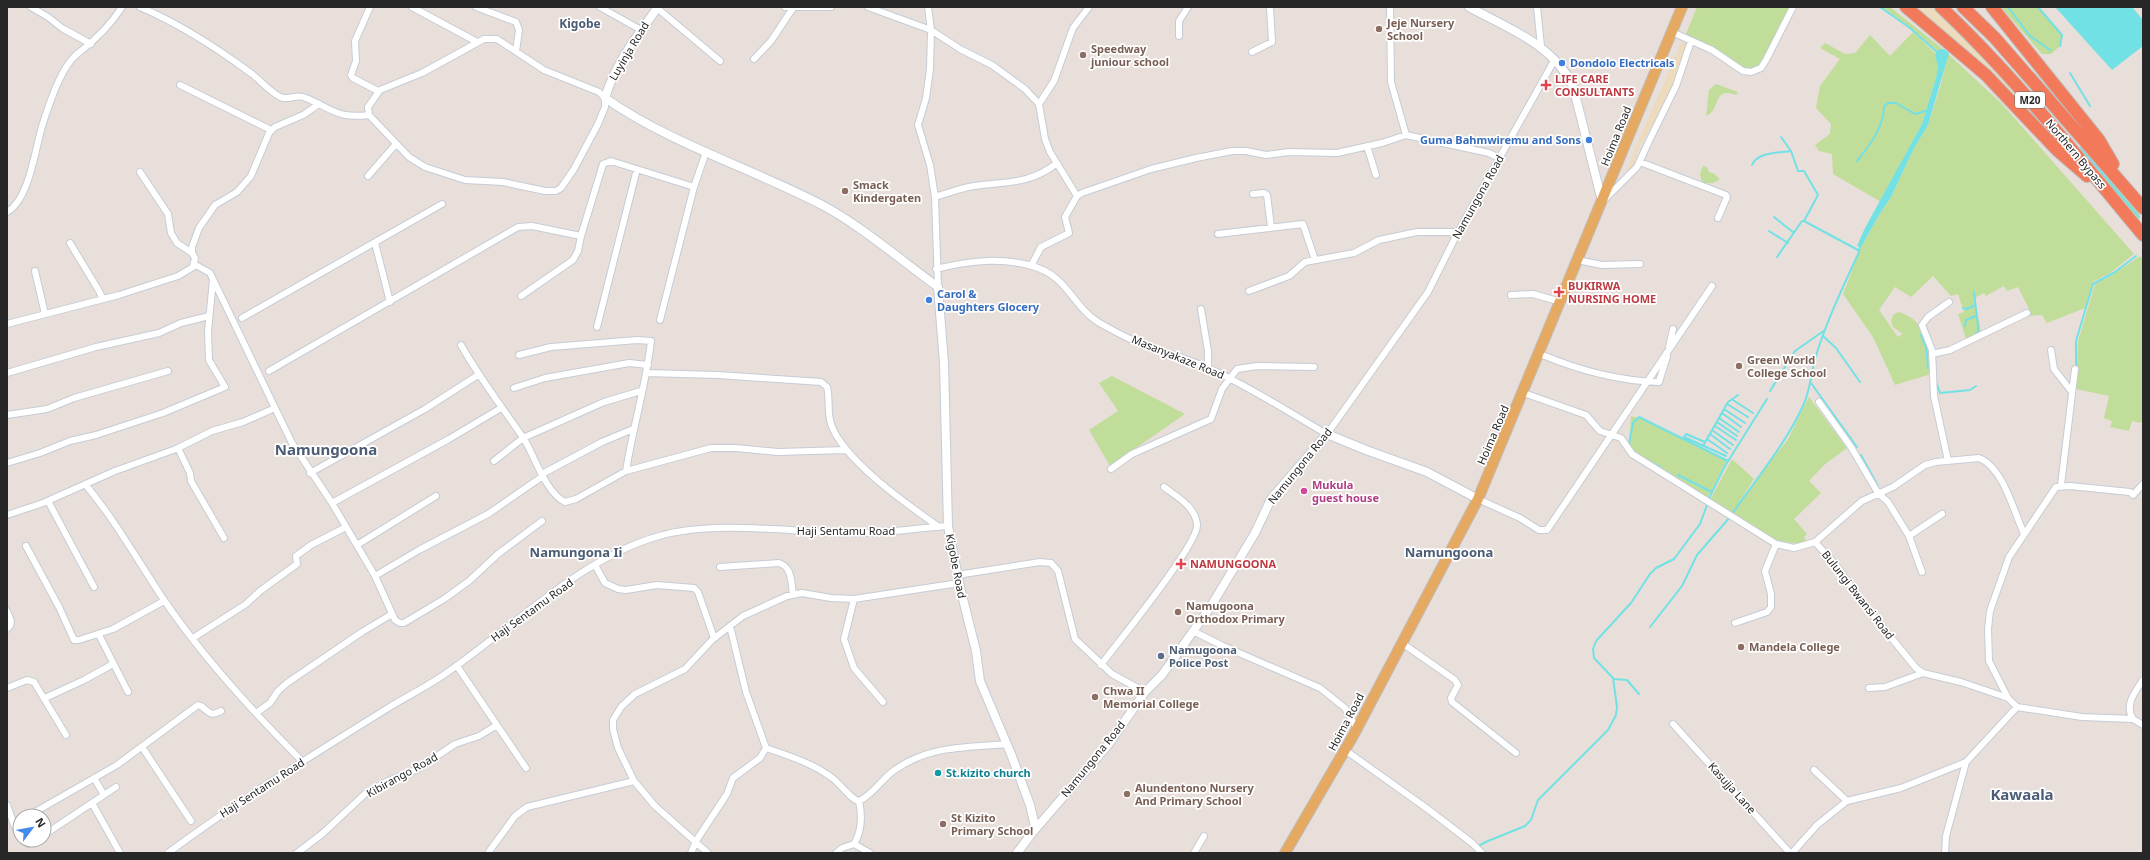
<svg xmlns="http://www.w3.org/2000/svg" width="2150" height="860" viewBox="0 0 2150 860" font-family="'Noto Sans',sans-serif">
<rect width="100%" height="100%" fill="#e9dfda"/>
<!-- green -->
<path fill="#c0dd99" d="M1697 7H1791L1761 65 1754 70 1743 69 1686 34Z
M1882 7H1890L1943 49 1937 51 1910 27Z
M2001 7H2038L2062 35 2060 46 2051 54H2042Z
M1913 32 1936 54 1938 67 1936 78 1922 124 1881 202 1833 174 1832 154 1819 151 1815 145 1830 134 1831 124 1816 108 1820 86 1840 59 1820 48 1825 43 1845 54 1855 53 1870 35 1890 56Z
M1948 54 2002 104 2134 254 2110 273 2093 282 2085 308 2047 323 2042 315 2028 316 2029 309 2018 287 2007 291 2004 286 1986 296 1984 293 1975 298V301L1981 332 1966 339 1958 314 1964 312 1958 294 1951 296 1933 276 1911 297 1895 287 1879 310 1898 337 1903 334 1893 327 1891 320 1894 314 1899 312C1928 321 1929 348 1931 374L1895 385 1873 337 1843 294 1861 247 1879 215 1891 197 1913 150 1928 125 1941 84Z
M1716 84 1738 92 1736 95C1712 86 1721 111 1706 116L1709 90Z
M1703 166 1707 167 1709 172 1713 173 1720 179C1714 184 1709 184 1702 182L1700 174Z
M2106 175 2110 177 2140 215 2138 220 2106 182 2103 177Z
M2140 256 2143 259V418L2141 423 2132 421 2129 431 2110 427 2112 421 2104 418 2109 396 2076 389 2078 341 2095 284 2109 277Z
M1112 376 1185 414 1110 466 1089 430 1118 411 1099 383Z
M1809 397 1847 448 1824 465 1809 481 1821 493 1794 519 1807 534 1804 537 1807 543 1802 544 1777 541 1710 500 1732 459 1754 479 1737 505 1788 439Z
M1631 416 1645 420 1727 460 1707 499 1661 468 1637 455 1629 444Z"/>
<!-- sand -->
<path fill="#eddbbe" d="M1911 7H1932C1985 57 2033 111 2080 166L2013 96Z
M1683 40 1689 42 1668 100 1639 147 1632 171 1623 180 1639 139Z"/>
<!-- water -->
<path fill="#72e1e5" d="M2055 7H2132L2143 20V46L2112 70Z
M1944 49 1949 53 1928 125 1913 150 1891 197 1879 215 1861 247 1857 246 1865 228 1922 124 1936 78 1938 67 1935 55 1938 50Z"/>
<g fill="none" stroke-linecap="round" stroke-linejoin="round">
<!-- stream -->
<path stroke="#72e1e5" stroke-width="2" d="M1880 7 1910 28 1938 53
M2008 7 2030 36 2050 50
M2038 7 2062 35 2060 46
M2070 73 2090 106
M1781 137 1791 151 1798 171H1804L1818 195 1804 221 1858 250
M2081 148 2139 217
M1857 161C1870 145 1884 127 1884 106L1888 103H1896L1915 114 1929 110
M1752 165C1757 152 1778 153 1791 151
M1774 217 1794 233
M1769 231 1788 243
M1777 257 1802 221H1804
M1974 292 1978 326V332L1975 335
M1963 308 1967 309 1975 305
M1965 326 1966 320 1976 316
M1921 335 1926 347 1928 368
M1823 336 1836 348 1860 382
M2076 368V341L2093 284 2115 272 2136 256
M1936 381 1940 393 1970 390 1976 386
M1811 383 1857 447
M1770 391 1795 351 1825 330
M1733 400 1753 413
M1727 404 1748 417
M1724 409 1745 423
M1722 413 1741 427
M1719 418 1739 432
M1717 422 1737 436
M1715 426 1736 440
M1712 430 1733 445
M1686 434 1684 437 1726 456
M1686 434 1705 442
M1710 434 1730 449
M1707 439 1727 453
M1630 446 1629 444 1633 423 1639 417 1728 461
M1703 446 1728 402 1738 395
M1861 455 1878 486
M1645 459 1660 467
M1678 475 1712 492
M1732 514C1756 479 1785 445 1803 406 1810 391 1811 375 1815 359 1826 322 1843 287 1859 252L1860 246
M1650 627 1682 586 1697 555 1730 517
M1613 679 1627 680 1639 694
M1478 846 1488 841 1525 826 1531 820 1538 800 1608 730 1616 715 1617 707 1613 678 1594 658 1593 649 1596 641 1631 603 1650 574 1656 568 1674 559 1700 524 1711 494 1725 466 1767 399"/>
<!-- minor casing -->
<g stroke="#c5ccd5" stroke-width="8">
<path id="minor" d="M31 7 48 17 62 28 91 44
M140 7C180 24 217 48 252 74 262 82 268 90 280 97 289 101 297 93 306 98 332 109 338 119 369 115
M370 7 355 41 356 61 351 75 353 78 378 91
M412 7 477 42
M476 7 516 22 519 30 516 51
M600 7 641 30
M785 7H831
M868 7 931 30 960 49 992 65 1025 89 1039 104 1045 139 1050 152 1077 196
M928 7 931 30 930 69 926 98 918 125 930 165 935 197 938 287
M1390 7 1391 82 1406 135 1489 153 1499 158
M1537 7 1541 46
M657 8 720 61
M1672 32 1712 50 1743 71 1751 72 1761 68 1766 60 1793 7
M1179 36V21L1188 7
M484 39H497L544 70 599 92 605 98V107L598 124 574 169 561 188 556 191H545L503 182 465 180 425 167 409 157 369 115 368 107 380 90 422 73Z
M1252 52 1272 42 1270 7
M754 59 771 41 793 8
M180 85 271 130
M1039 104 1054 81 1073 28 1089 7
M1367 146 1376 175
M1640 162 1726 195 1727 197 1718 218
M140 172 168 214 171 233 177 243 192 253
M368 176 396 144
M1253 194 1264 193 1267 195 1271 227
M935 197C948 193 961 188 974 186 1007 181 1028 185 1056 164
M1604 200 1637 167 1649 141 1676 86 1691 41
M7 212C31 198 35 145 44 120 50 102 61 68 76 55 93 42 110 26 122 7
M1218 234 1303 224 1315 260
M70 243 99 291 103 299
M375 243 390 302
M1577 260 1602 265 1640 264
M194 264 210 273 275 408
M1031 266 1041 247 1069 233 1065 217 1077 196 1082 193 1151 169 1196 158 1232 151H1246L1266 155 1289 152 1337 153 1382 143 1406 135
M936 269C968 261 1000 257 1032 266 1070 276 1072 310 1105 326 1121 335 1137 343 1154 349 1172 355 1191 360 1208 368 1249 386 1288 412 1327 434L1428 292 1458 232 1555 59
M35 271 45 314
M1249 291 1289 276 1305 262 1354 253 1379 240 1417 232H1458
M1511 295 1533 294 1561 302
M521 296 573 260 578 251 581 236 603 164 611 161 694 187
M1201 309 1208 351V367
M242 318 442 204
M660 320 694 187 706 152
M7 324 119 295 178 276 193 267 195 258 192 253V247L199 228 215 205 237 192 251 176 269 133 275 127 303 115 319 104
M597 327 637 169
M461 345C480 379 503 408 524 439 535 457 546 493 565 502L576 499 626 471 711 448H736L778 452 846 450
M1669 347 1673 329
M2051 350 2054 369 2072 392
M1540 354C1578 370 1618 381 1659 382L1667 356
M1932 354 1950 350 2027 313
M519 355 551 347 637 340 651 341C646 385 633 427 626 471
M269 371 518 227 532 226 581 236
M7 373 96 347 159 333 181 323 209 316
M646 373 718 375 821 382 827 387C830 399 827 412 831 424 843 460 908 505 939 527
M514 388 545 378 629 363 648 365
M1524 393 1586 415 1600 431 1621 438 1632 454 1776 544 1794 548 1815 542 1836 565 1862 602 1916 668 1923 673 1961 682 2008 698
M1819 402 1851 447 1878 493 1888 502 1909 536 1922 572
M7 415 47 409 74 398 168 371
M178 448 190 473 191 481 224 538
M494 461 523 438 604 402 641 391
M1948 461 1934 396 1932 350 1922 325 1928 317 1949 302
M7 463 40 453 70 441 96 435 163 413 225 387 209 360 208 331 213 280
M1111 469 1132 454 1211 419 1222 389 1237 369 1257 366 1314 367
M310 473 425 409 478 375
M542 474 602 442 633 429
M85 484C115 520 138 561 164 600 204 659 253 712 303 762
M2143 484 2133 495 2130 492 2070 486 2056 487 2009 557 1990 611 1988 629 1989 661 2008 698 2017 707 2082 717 2133 719 2143 725
M2061 485 2075 369
M1478 499 1520 518 1539 530H1547L1712 286
M48 501 94 587
M332 503 449 439 501 408
M7 515 43 503 115 471 176 449 212 431 243 422 275 408 292 443 332 503 375 576 419 550 488 514 543 476
M1909 536 1942 514
M1815 542 1862 501 1893 487 1925 465 1936 462 1979 458C2003 467 2014 512 2024 534
M357 545 436 496
M26 546 59 607 74 640H79L113 629 164 601
M595 565 605 583 618 589 626 590 657 585 694 588 698 592 714 638
M720 567 779 563C792 567 791 582 793 594
M957 575 1040 562 1051 563 1058 571 1075 639 1112 674 1145 692
M375 576 395 620 400 623H404L444 599 469 581 498 554 542 521
M854 599 844 639 854 668 883 702
M7 611 11 621 10 626 7 629
M1735 623 1767 612 1771 607V594L1765 571 1776 544
M1193 631 1223 646 1320 688 1345 708 1356 727
M99 635 128 692
M193 638 246 604 260 591 297 564 296 556 311 545 346 527
M1402 643 1455 680 1458 685 1451 698 1452 702 1516 753
M1101 665C1117 643 1198 545 1197 525 1196 507 1177 497 1164 487
M457 666 526 768
M7 688 27 680 34 682 66 735
M1869 688 1885 687 1923 673
M45 698 84 680 113 664
M256 713 270 703 278 691 287 683 362 632 392 614
M2133 719C2124 705 2135 692 2143 680
M1673 724 1790 853
M142 747 191 821
M766 748C789 756 812 763 831 777 839 782 851 800 859 801 873 795 882 778 896 769 932 745 966 748 1007 744
M1345 750 1429 810 1472 843 1482 853
M1814 770 1847 801 1901 788 1966 762 2017 707
M94 778 104 795
M92 803 116 787
M7 805 14 825 20 835
M28 816 117 765 198 705 201 706C209 712 210 717 221 711
M44 835 92 803 120 853
M23 840 28 844 36 840
M854 844C862 831 862 815 859 801
M168 853C238 801 314 754 388 708 406 697 424 688 442 676 509 631 580 558 659 536 715 520 789 532 847 533 882 534 915 528 948 526
M297 853 322 834 366 793 388 781 416 770 455 744 479 736 497 725
M488 853 515 816 527 807 634 781
M691 853 696 841 727 794 733 778 760 758 766 748 746 692 730 626
M708 853 655 806 634 781 618 748 613 729V720L621 707 635 694 685 669 712 640 743 616 787 596 802 593 831 598 854 599 959 583
M836 853 842 848 854 844 870 853
M1194 853 1204 836
M1792 853 1817 825 1847 801
M1945 853 1946 836 1966 762"/>
</g>
<!-- tertiary casing -->
<g stroke="#c5ccd5" stroke-width="10">
<path id="tertiary" d="M658 7C637 36 615 64 605 98 671 144 751 168 822 205 860 225 902 261 938 287L944 363 948 526 959 583 976 651 980 681 1011 754 1030 805 1035 826 1032 833
M1469 7C1507 28 1553 44 1573 86L1602 201
M1017 853 1032 833 1108 745 1145 692 1162 675 1211 606 1255 533 1271 499 1327 434 1366 450 1427 472 1478 499"/>
</g>
<!-- primary casing -->
<g stroke="#bebebe" stroke-width="12">
<path id="primary" d="M1285 853 1353 736 1478 499 1682 7"/>
</g>
<!-- motorway casing -->
<g stroke="#bebebe" stroke-width="14">
<path id="motorway" d="M1906 7 1986 75 2057 150 2087 176
M1941 7C2015 77 2078 157 2143 235
M1963 7 1995 38 2143 208
M1992 7 2099 140 2113 164"/>
</g>
<!-- minor -->
<use href="#minor" stroke="#fff" stroke-width="6"/>
<!-- tertiary -->
<use href="#tertiary" stroke="#fff" stroke-width="8"/>
<!-- primary -->
<use href="#primary" stroke="#e6a962" stroke-width="10"/>
<!-- motorway -->
<use href="#motorway" stroke="#f27a5b" stroke-width="12"/>
</g>
<!-- markers -->
<g fill="#8d6e63" stroke="#fff" stroke-width="1.5">
<circle cx="1379" cy="29" r="4"/>
<circle cx="1083" cy="55" r="4"/>
<circle cx="845" cy="191" r="4"/>
<circle cx="1739" cy="366" r="4"/>
<circle cx="1178" cy="612" r="4"/>
<circle cx="1741" cy="647" r="4"/>
<circle cx="1095" cy="697" r="4"/>
<circle cx="1127" cy="794" r="4"/>
<circle cx="943" cy="824" r="4"/>
</g>
<g fill="#3f7fe0" stroke="#fff" stroke-width="1.5">
<circle cx="1562" cy="63" r="4"/>
<circle cx="1589" cy="140" r="4"/>
<circle cx="929" cy="300" r="4"/>
</g>
<g fill="#e0444e" stroke="#fff" stroke-width="1.5">
<path d="M1544 79h4v4h4v4h-4v4h-4v-4h-4v-4h4z"/>
<path d="M1557 286h4v4h4v4h-4v4h-4v-4h-4v-4h4z"/>
<path d="M1179 558h4v4h4v4h-4v4h-4v-4h-4v-4h4z"/>
</g>
<circle fill="#d1479c" stroke="#fff" stroke-width="1.5" cx="1304" cy="491" r="4"/>
<circle fill="#5c6f8a" stroke="#fff" stroke-width="1.5" cx="1161" cy="656" r="4"/>
<circle fill="#0f9aa8" stroke="#fff" stroke-width="1.5" cx="938" cy="773" r="4"/>
<g text-anchor="middle" stroke-width="3.5" stroke-linejoin="round" paint-order="stroke">
<!-- shield labels -->
<rect fill="#fff" stroke="#686868" stroke-width="1" x="2015" y="92" width="30" height="16" rx="3"/>
<g font-size="10" font-weight="bold" fill="#272727">
<text x="2030" y="104">M20</text>
</g>
<!-- education labels -->
<g font-size="11" font-weight="bold" fill="#785e54" stroke="#fff" text-anchor="start">
<text x="1387" y="27">Jeje Nursery<tspan x="1387" dy="13">School</tspan></text>
<text x="1091" y="53">Speedway<tspan x="1091" dy="13">juniour school</tspan></text>
<text x="853" y="189">Smack<tspan x="853" dy="13">Kindergaten</tspan></text>
<text x="1747" y="364">Green World<tspan x="1747" dy="13">College School</tspan></text>
<text x="1186" y="610">Namugoona<tspan x="1186" dy="13">Orthodox Primary</tspan></text>
<text x="1749" y="651">Mandela College</text>
<text x="1103" y="695">Chwa II<tspan x="1103" dy="13">Memorial College</tspan></text>
<text x="1135" y="792">Alundentono Nursery<tspan x="1135" dy="13">And Primary School</tspan></text>
<text x="951" y="822">St Kizito<tspan x="951" dy="13">Primary School</tspan></text>
</g>
<!-- street labels -->
<g font-size="11" fill="#272727" stroke="#fff">
<text transform="translate(629 51) rotate(-59)" y="4">Luyinja Road</text>
<text transform="translate(1616 136) rotate(-68)" y="4">Hoima Road</text>
<text transform="translate(2076 154) rotate(50)" y="4">Northern Bypass</text>
<text transform="translate(1478 197) rotate(-61)" y="4">Namungona Road</text>
<text transform="translate(1178 357) rotate(22)" y="4">Masanyakaze Road</text>
<text transform="translate(1493 435) rotate(-67)" y="4">Hoima Road</text>
<text transform="translate(1300 466) rotate(-51)" y="4">Namungona Road</text>
<text x="846" y="535">Haji Sentamu Road</text>
<text transform="translate(956 566) rotate(79)" y="4">Kigobe Road</text>
<text transform="translate(1858 595) rotate(52)" y="4">Bulungi Bwansi Road</text>
<text transform="translate(532 610) rotate(-36)" y="4">Haji Sentamu Road</text>
<text transform="translate(1346 722) rotate(-62)" y="4">Hoima Road</text>
<text transform="translate(1093 759) rotate(-51)" y="4">Namungona Road</text>
<text transform="translate(402 775) rotate(-29)" y="4">Kibirango Road</text>
<text transform="translate(262 788) rotate(-33)" y="4">Haji Sentamu Road</text>
<text transform="translate(1732 788) rotate(48)" y="4">Kasujja Lane</text>
</g>
<!-- shop labels -->
<g font-size="11" font-weight="bold" fill="#366cbe" stroke="#fff" text-anchor="start">
<text x="1570" y="67">Dondolo Electricals</text>
<text x="1581" y="144" text-anchor="end">Guma Bahmwiremu and Sons</text>
<text x="937" y="298">Carol &amp;<tspan x="937" dy="13">Daughters Glocery</tspan></text>
</g>
<!-- health labels -->
<g font-size="11" font-weight="bold" fill="#be3a42" stroke="#fff" text-anchor="start">
<text x="1555" y="83">LIFE CARE<tspan x="1555" dy="13">CONSULTANTS</tspan></text>
<text x="1568" y="290">BUKIRWA<tspan x="1568" dy="13">NURSING HOME</tspan></text>
<text x="1190" y="568">NAMUNGOONA</text>
</g>
<!-- hotel labels -->
<g font-size="11" font-weight="bold" fill="#b23c85" stroke="#fff" text-anchor="start">
<text x="1312" y="489">Mukula<tspan x="1312" dy="13">guest house</tspan></text>
</g>
<!-- service labels -->
<g font-size="11" font-weight="bold" fill="#4e5e75" stroke="#fff" text-anchor="start">
<text x="1169" y="654">Namugoona<tspan x="1169" dy="13">Police Post</tspan></text>
</g>
<!-- culture labels -->
<g font-size="11" font-weight="bold" fill="#0d838f" stroke="#fff" text-anchor="start">
<text x="946" y="777">St.kizito church</text>
</g>
<!-- neighbourhood labels -->
<g font-size="12" font-weight="bold" fill="#4b5c74" stroke="#fff">
<text x="580" y="28">Kigobe</text>
</g>
<!-- quarter labels -->
<g font-size="13" font-weight="bold" fill="#4b5c74" stroke="#fff">
<text x="576" y="557">Namungona Ii</text>
<text x="1449" y="557">Namungoona</text>
</g>
<!-- district labels -->
<g font-size="15" font-weight="bold" fill="#4b5c74" stroke="#fff">
<text x="326" y="455">Namungoona</text>
<text x="2022" y="800">Kawaala</text>
</g>
</g>
<!-- border -->
<rect width="2150" height="860" fill="none" stroke="#272727" stroke-width="16"/>
<!-- north arrow -->
<g transform="translate(32 828) rotate(58)"><circle r="19" fill="#ffffff" stroke="#a9a9a9"/>
<path d="M0-3L7 15L0 10L-7 15Z" fill="#438aed"/>
<text y="-6" font-size="11" font-weight="bold" text-anchor="middle" fill="#272727">N</text>
</g>
</svg>
